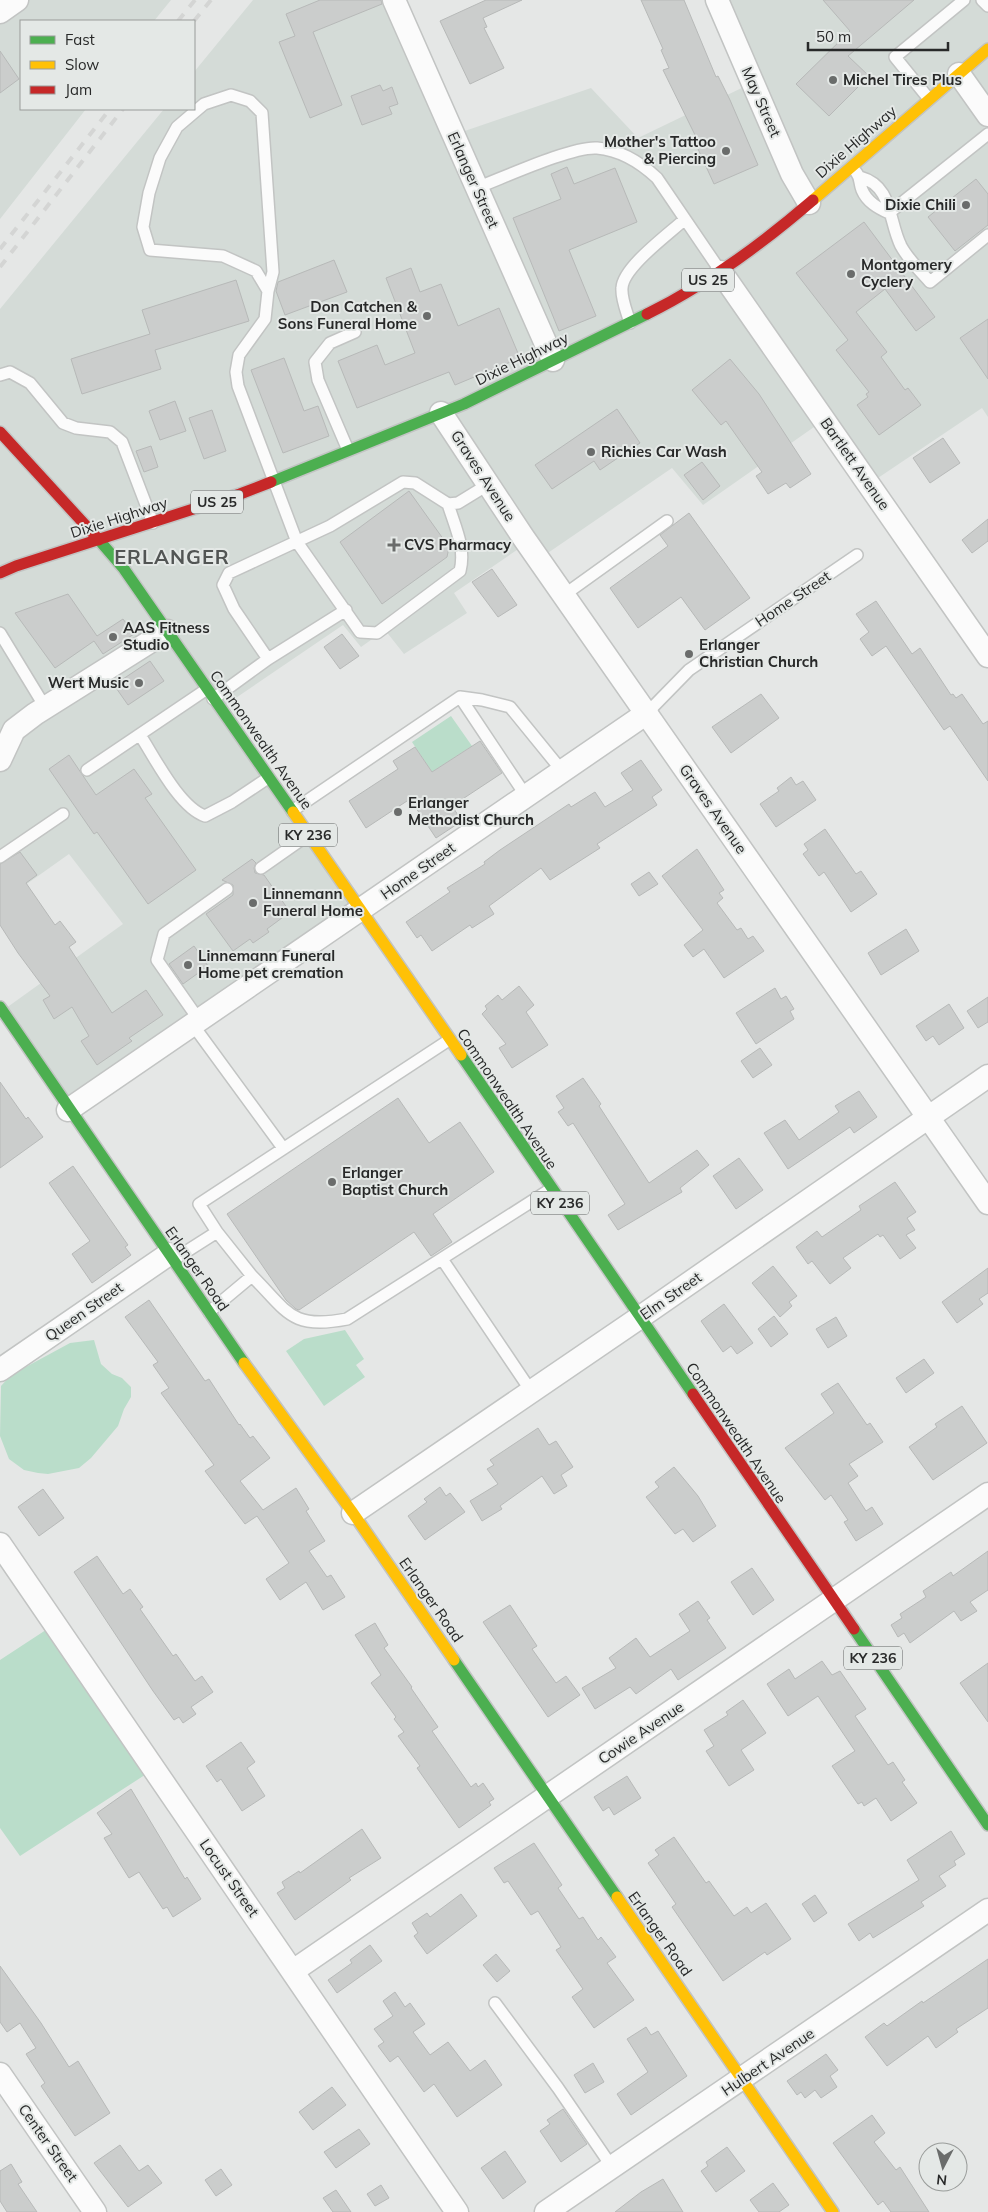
<svg xmlns="http://www.w3.org/2000/svg" width="988" height="2212" viewBox="0 0 988 2212" font-family="Mulish,sans-serif">
<rect width="100%" height="100%" fill="#e5e7e6"/>
<!-- built -->
<path fill="#d4dbd7" d="M0 0H171L154 21H21V109H86L0 219Z
M253 0H394L453 135 591 88 638 138 752 83 717 0H988V417L982 408 869 484 824 420 703 505 672 468 539 559 527 543 454 593 467 613 404 654 385 630 361 647 343 625 221 708 360 911 68 1110 2 1011 123 924 69 854 0 903V309L164 109H194V72Z"/>
<!-- green -->
<path fill="#baddca" d="M451 716 472 746 432 772 412 742Z
M345 1330 364 1359 356 1365 365 1377 324 1406 286 1351 304 1339Z
M94 1340 101 1364 112 1374 122 1378 131 1387V1397L124 1409 118 1426 91 1458 79 1468 48 1474 38 1473 24 1470 9 1459 0 1436 1 1386 11 1375 70 1343Z
M55 1624 154 1769 20 1856 0 1828V1660Z"/>
<!-- building -->
<path fill="#cbcdcc" stroke="#b7b9b8" d="M320 0H381L382 4 313 32 342 105 310 118 279 42 295 36 286 14Z
M486 0H522L483 18 487 27 484 28 504 68 470 84 440 21Z
M641 0H684L716 77 718 76 730 100 758 165 714 184 693 138 696 137 663 70 669 68 661 50 663 49Z
M823 0H914L848 56 869 76 829 116 796 84 850 31Z
M0 51 19 79 0 93Z
M380 85 383 91 392 87 398 104 389 107 392 114 362 125 351 96Z
M567 167 574 184 615 168 637 222 569 250 596 316 559 331 513 218 561 199 551 174Z
M976 179 988 194V225L955 251 928 217Z
M864 222 935 317 916 331 885 289 856 312 887 352 881 357 905 390 908 388 921 405 879 435 857 405 868 397 866 394 869 392 836 350 848 340 796 273Z
M334 260 347 292 285 315 276 291 278 282Z
M411 268 420 292 441 284 458 326 499 308 520 358 455 385 449 372 357 408 338 361 377 345 385 365 415 353 386 278Z
M236 280 249 321 155 350 161 369 82 394 71 359 150 334 142 310Z
M988 319V379L960 338Z
M284 358 304 411 318 406 329 436 283 453 251 370Z
M730 359 759 394 811 474 790 488 786 483 768 494 756 476 762 472 726 421 721 425 692 390Z
M175 401 186 431 160 440 149 411Z
M617 409 640 443 600 470 594 461 552 489 535 465Z
M212 410 226 451 204 459 189 418Z
M943 438 960 463 930 483 913 458Z
M151 446 158 467 144 472 136 451Z
M702 462 720 486 703 500 684 475Z
M409 491 449 547 447 557 382 604 340 542Z
M689 513 750 598 705 630 681 597 638 628 610 588 668 546 660 535Z
M988 519V541L972 553 962 540Z
M492 569 517 605 498 617 472 582Z
M68 594 97 636 123 619 134 634 103 654 94 641 55 668 15 613Z
M876 601 912 654 920 648 951 695 953 694 956 698 962 694 983 724 988 721V781L950 726 944 730 886 646 872 656 860 639 869 632 856 614Z
M342 634 359 656 340 669 324 647Z
M150 661 164 681 128 705 114 685Z
M761 694 779 718 731 753 712 727Z
M480 741 502 773 452 806 462 821 436 838 410 799 366 828 349 801 398 769 393 761 415 747 432 772Z
M69 755 96 795 134 769 152 794 145 798 196 870 148 904 97 832 94 834 49 769Z
M641 760 662 790 652 797 657 805 597 844 600 848 550 880 541 868 489 906 494 914 472 928 470 925 432 951 421 935 417 938 406 922 450 892 447 888 485 864 484 862 500 850 569 804 571 807 595 792 605 807 633 790 621 773Z
M791 777 796 785 803 781 816 800 776 827 760 804 779 791 777 788Z
M825 829 856 874 861 871 877 894 851 912 824 872 819 876 803 854 808 850 804 844Z
M697 849 724 890 719 893 723 898 717 903 737 930 741 928 748 939 753 936 764 951 724 978 704 949 693 957 684 945 703 930 662 876Z
M20 852 37 875 26 883 55 925 60 921 76 942 69 947 112 1013 146 990 163 1015 129 1038 132 1041 97 1065 81 1041 89 1036 72 1007 54 1019 43 1000 50 996 18 953 0 925V864Z
M252 859 256 863 254 868 255 873 264 875 290 912 267 929 269 932 253 943 250 939 233 951 206 914 233 895V885L222 880Z
M649 872 658 884 639 896 631 884Z
M906 929 919 951 881 975 868 953Z
M194 946 208 966 183 984 169 964Z
M519 986 534 1005 526 1012 548 1045 512 1068 499 1048 506 1044 482 1014 487 1009 485 1006 498 995 502 1000Z
M775 988 781 999 786 996 794 1009 790 1011 794 1019 756 1044 736 1013Z
M988 997V1022L978 1028 967 1011Z
M949 1004 964 1028 939 1045 933 1036 926 1041 916 1026Z
M760 1048 772 1065 753 1078 741 1061Z
M583 1078 601 1104 599 1106 649 1183 697 1150 709 1165 680 1188 682 1192 618 1230 608 1215 625 1204 573 1123 568 1126 558 1112 564 1108 556 1096Z
M0 1082 26 1119 28 1117 43 1137 0 1168Z
M859 1091 877 1117 854 1133 850 1127 788 1169 764 1133 785 1120 799 1140 839 1112 835 1106Z
M398 1098 429 1143 460 1122 494 1172 433 1214 452 1242 431 1256 414 1232 299 1310 296 1309 286 1300 227 1214Z
M739 1158 763 1190 736 1209 713 1176Z
M73 1166 128 1245 125 1247 131 1255 92 1283 72 1254 90 1241 49 1183Z
M895 1182 916 1212 907 1218 915 1230 906 1235 916 1248 900 1259 883 1235 880 1237 878 1234 843 1258 851 1268 830 1284 812 1261 808 1264 796 1247 817 1231 822 1237 861 1210 859 1206Z
M773 1266 797 1296 789 1302 792 1306 780 1317 752 1283Z
M988 1268V1293L979 1299 983 1304 957 1323 942 1302Z
M149 1300 205 1381 209 1379 239 1425 240 1424 250 1438 253 1436 270 1458 240 1481 263 1510 296 1488 309 1509 306 1511 325 1541 309 1551 327 1577 331 1575 345 1597 323 1610 306 1582 280 1600 266 1579 289 1563 257 1516 245 1524 205 1471 214 1465 161 1393 169 1388 153 1365 158 1362 125 1317Z
M724 1304 753 1343 737 1354 731 1346 723 1352 701 1321Z
M774 1316 788 1334 771 1347 758 1329Z
M836 1317 847 1336 828 1348 816 1329Z
M924 1359 934 1373 906 1393 896 1378Z
M838 1383 867 1425 870 1423 883 1442 849 1464 858 1476 848 1483 866 1511 872 1507 883 1524 856 1541 844 1522 848 1520 831 1495 825 1500 785 1448 834 1413 821 1394Z
M962 1406 987 1443 933 1480 909 1447 937 1427 935 1424Z
M538 1428 549 1445 556 1441 573 1467 561 1475 567 1486 554 1494 542 1476 500 1506 502 1509 482 1521 470 1501 498 1484 487 1469 494 1465 490 1460Z
M674 1467 698 1496 716 1526 693 1542 683 1529 675 1534 646 1497 659 1487 655 1482Z
M440 1487 446 1496 450 1493 465 1512 425 1540 408 1516 427 1502 424 1499Z
M43 1489 64 1518 39 1536 18 1507Z
M988 1551V1590L970 1602 977 1611 961 1621 954 1611 910 1643 904 1633 898 1637 891 1625 902 1618 900 1614 926 1597 923 1591 951 1572 953 1576Z
M97 1556 123 1594 130 1589 143 1607 140 1609 173 1656 176 1654 195 1681 202 1676 213 1692 191 1707 196 1714 183 1723 179 1717 174 1720 153 1691 74 1572Z
M752 1568 774 1600 753 1615 731 1582Z
M698 1601 710 1618 707 1620 726 1648 678 1680 671 1669 636 1694 630 1687 595 1709 582 1688 616 1668 609 1658 636 1638 650 1657 690 1631 679 1614Z
M510 1605 537 1646 532 1649 556 1683 566 1676 580 1695 548 1717 483 1622Z
M375 1623 388 1645 384 1648 412 1687 411 1688 438 1727 432 1731 471 1787 476 1783 478 1787 483 1783 494 1799 489 1802 491 1805 459 1828 417 1768 420 1766 398 1736 404 1732 394 1719 396 1717 371 1683 381 1675 355 1635Z
M822 1661 832 1675 840 1671 866 1709 855 1716 888 1765 893 1762 905 1780 902 1782 917 1803 891 1821 876 1798 864 1806 862 1802 858 1804 832 1766 855 1751 818 1696 788 1716 767 1684 789 1669 795 1679Z
M988 1663V1722L960 1683Z
M743 1700 766 1733 741 1750 754 1770 729 1786 706 1751 714 1746 704 1730 728 1715 726 1712Z
M241 1742 255 1762 247 1768 265 1796 242 1811 221 1779 217 1782 206 1766Z
M627 1776 641 1798 614 1815 609 1807 603 1811 594 1797Z
M131 1789 185 1879 187 1877 201 1899 173 1917 167 1907 163 1909 139 1872 129 1878 104 1838 112 1834 97 1813Z
M362 1829 381 1858 349 1878 351 1880 295 1920 277 1893 285 1888 282 1882 299 1871 300 1873Z
M951 1831 965 1854 954 1861 956 1865 939 1876 946 1886 921 1902 924 1906 873 1938 870 1933 859 1941 848 1924 919 1880 907 1860Z
M674 1837 706 1883 709 1881 734 1916 747 1907 751 1913 766 1903 791 1939 767 1955 765 1952 723 1981 672 1907 676 1904 648 1863 659 1855 655 1850Z
M534 1843 562 1885 558 1888 579 1919 583 1917 598 1940 601 1937 616 1957 607 1963 634 2000 594 2028 572 1997 583 1989 556 1950 561 1947 538 1911 531 1915 508 1881 504 1883 494 1868Z
M461 1894 477 1916 427 1954 414 1936 418 1933 412 1923 427 1913 430 1917Z
M815 1895 827 1913 814 1922 802 1904Z
M370 1945 382 1961 337 1993 328 1980 352 1963 350 1960Z
M496 1954 510 1971 497 1982 483 1965Z
M988 1959V2008L956 2029 958 2032 936 2048 928 2036 887 2066 865 2037 884 2023 887 2026 922 2001 923 2003Z
M0 1966 41 2023 69 2067 78 2061 110 2113 75 2136 41 2086 45 2083 26 2054 36 2048 20 2023 7 2032 0 2022Z
M395 1992 405 2007 410 2003 425 2024 413 2032 430 2055 448 2042 470 2071 485 2060 502 2085 457 2117 434 2084 424 2092 398 2056 390 2062 378 2046 384 2042 374 2029 393 2016 383 2001Z
M646 2027 651 2035 658 2031 687 2076 631 2115 617 2094 648 2072 627 2039Z
M826 2054 838 2070 830 2076 837 2087 821 2098 815 2090 805 2098 801 2092 797 2095 787 2081Z
M593 2063 604 2082 585 2093 574 2075Z
M332 2087 346 2105 313 2130 299 2112Z
M563 2109 587 2144 561 2162 540 2131 550 2124 547 2120Z
M872 2115 885 2133 874 2142 896 2170 900 2167 929 2212H891L883 2201 878 2205 833 2143Z
M359 2129 370 2144 336 2168 324 2152Z
M120 2145 139 2171 148 2165 162 2183 128 2207 94 2163Z
M727 2147 745 2171 716 2192 701 2171 708 2166 706 2162Z
M505 2151 526 2182 503 2199 481 2168Z
M11 2164 22 2182 18 2184 37 2212H7L0 2201V2171Z
M221 2169 232 2185 216 2196 205 2180Z
M663 2179 683 2212H615L641 2192Z
M773 2183 789 2205 779 2212H759L750 2200Z
M381 2185 389 2198 375 2206 367 2194Z
M336 2190 351 2212H333L323 2198Z"/>
<g fill="none" stroke-linecap="round" stroke-linejoin="round">
<!-- lane casing -->
<g stroke="#c2c4c3" stroke-width="14">
<path id="lane" d="M982 0 988 6
M929 99 895 57 964 0
M856 172C861 178 859 183 862 190 867 202 878 208 889 213
M860 177C893 186 888 220 901 246 908 259 920 271 930 282L988 235
M476 188C503 178 572 146 597 148 620 150 641 163 657 178L721 272
M889 213 988 134
M268 291 273 272 262 113 250 101 231 95 204 104 177 127 160 158 149 193 143 227 150 250 223 256 256 271 268 291 265 319 239 355 236 372 238 386 297 542 360 632 377 633 460 571C466 548 455 527 448 504
M630 323C627 312 621 299 622 288 623 267 669 234 685 219
M0 375 10 372 30 383 63 423 76 428 110 432 122 442 153 523
M348 450 318 380 315 362 330 343 355 332
M564 595 667 521
M0 633 45 707
M268 659 234 609 223 585 229 573 330 526 403 482 415 483 448 504 458 503 489 484
M460 697 526 796
M213 699 268 659 346 610
M647 713 689 670 857 555
M140 735C155 758 179 807 205 816L232 802 268 778
M87 770 207 689
M292 811 460 697 482 700 510 707 563 772
M0 857 63 814
M261 868 308 835
M199 1020 157 960 164 934 227 889
M193 1025 283 1148
M217 1232 199 1204 449 1040
M442 1259 531 1391
M173 1260 217 1232 252 1276 209 1312
M252 1276C288 1312 291 1330 347 1319L551 1189
M495 2003 558 2088 612 2167"/>
</g>
<!-- street casing -->
<g stroke="#c2c4c3" stroke-width="25">
<path id="street" d="M394 0 553 360
M717 0 792 174 809 203
M0 12 17 0
M959 74 988 115
M721 272 988 656
M441 413 523 537 988 1203
M0 760 14 730 35 714 167 631
M68 1110 647 713
M0 1370 169 1254
M353 1513 639 1318 988 1076
M0 1544 457 2212
M293 1971 988 1494
M0 2074 95 2212
M546 2212 988 1910"/>
</g>
<!-- fast casing -->
<g stroke="#c2c4c3" stroke-width="14">
<path id="fast" d="M271 482 464 404 647 314
M99 540 124 569 293 812
M0 1007 244 1363
M461 1055 693 1394
M854 1629 988 1825
M454 1660 617 1897"/>
</g>
<!-- slow casing -->
<g stroke="#c2c4c3" stroke-width="14">
<path id="slow" d="M813 200 988 49
M293 812 461 1055
M244 1363 353 1513 454 1660
M617 1897 833 2212"/>
</g>
<!-- jam casing -->
<g stroke="#c2c4c3" stroke-width="14">
<path id="jam" d="M647 314C708 284 762 244 813 200
M0 432 99 540
M0 573 16 566 240 494 271 482
M693 1394 854 1629"/>
</g>
<!-- lane -->
<use href="#lane" stroke="#fbfbfb" stroke-width="11"/>
<!-- street -->
<use href="#street" stroke="#fbfbfb" stroke-width="22"/>
<!-- fast -->
<use href="#fast" stroke="#4caf50" stroke-width="11"/>
<!-- slow -->
<use href="#slow" stroke="#ffc107" stroke-width="11"/>
<!-- jam -->
<use href="#jam" stroke="#c62828" stroke-width="11"/>
<!-- rail -->
<path stroke="#d4d5d4" stroke-width="4" stroke-dasharray="9 9" stroke-linecap="butt" d="M178 21 195 0
M194 21 211 0
M0 249 110 109
M0 267 123 109"/>
</g>
<!-- markers -->
<g fill="#6a6c6b" stroke="#e4e8e6" stroke-width="2">
<circle cx="833" cy="80" r="5"/>
<circle cx="726" cy="151" r="5"/>
<circle cx="966" cy="205" r="5"/>
<circle cx="851" cy="274" r="5"/>
<circle cx="427" cy="316" r="5"/>
<circle cx="591" cy="452" r="5"/>
<path d="M391.5 537.5h5v5h5v5h-5v5h-5v-5h-5v-5h5z"/>
<circle cx="113" cy="637" r="5"/>
<circle cx="689" cy="654" r="5"/>
<circle cx="139" cy="683" r="5"/>
<circle cx="398" cy="812" r="5"/>
<circle cx="253" cy="903" r="5"/>
<circle cx="188" cy="965" r="5"/>
<circle cx="332" cy="1182" r="5"/>
</g>
<g text-anchor="middle" stroke-width="4" stroke-linejoin="round" paint-order="stroke">
<!-- shield labels -->
<g fill="#e4e8e6" stroke="#606262" stroke-width="1">
<rect x="682" y="268.5" width="52" height="23" rx="4"/>
<rect x="191" y="490.5" width="52" height="23" rx="4"/>
<rect x="279" y="823.5" width="58" height="23" rx="4"/>
<rect x="531" y="1191.5" width="58" height="23" rx="4"/>
<rect x="844" y="1646.5" width="58" height="23" rx="4"/>
</g>
<g font-size="14" font-weight="bold" fill="#282929">
<text x="708" y="285">US 25</text>
<text x="217" y="507">US 25</text>
<text x="308" y="840">KY 236</text>
<text x="560" y="1208">KY 236</text>
<text x="873" y="1663">KY 236</text>
</g>
<!-- poi labels -->
<g font-size="15" font-weight="bold" fill="#282929" stroke="#e4e8e6" text-anchor="start">
<text x="843" y="85">Michel Tires Plus</text>
<text x="716" y="147" text-anchor="end">Mother's Tattoo<tspan x="716" dy="17">&amp; Piercing</tspan></text>
<text x="956" y="210" text-anchor="end">Dixie Chili</text>
<text x="861" y="270">Montgomery<tspan x="861" dy="17">Cyclery</tspan></text>
<text x="417" y="312" text-anchor="end">Don Catchen &amp;<tspan x="417" dy="17">Sons Funeral Home</tspan></text>
<text x="601" y="457">Richies Car Wash</text>
<text x="404" y="550">CVS Pharmacy</text>
<text x="123" y="633">AAS Fitness<tspan x="123" dy="17">Studio</tspan></text>
<text x="699" y="650">Erlanger<tspan x="699" dy="17">Christian Church</tspan></text>
<text x="129" y="688" text-anchor="end">Wert Music</text>
<text x="408" y="808">Erlanger<tspan x="408" dy="17">Methodist Church</tspan></text>
<text x="263" y="899">Linnemann<tspan x="263" dy="17">Funeral Home</tspan></text>
<text x="198" y="961">Linnemann Funeral<tspan x="198" dy="17">Home pet cremation</tspan></text>
<text x="342" y="1178">Erlanger<tspan x="342" dy="17">Baptist Church</tspan></text>
</g>
<!-- street labels -->
<g font-size="15" fill="#282929" stroke="#e4e8e6">
<text transform="translate(761 102) rotate(66)" y="5">May Street</text>
<text transform="translate(856 142) rotate(-41)" y="5">Dixie Highway</text>
<text transform="translate(473 180) rotate(66)" y="5">Erlanger Street</text>
<text transform="translate(522 359) rotate(-26)" y="5">Dixie Highway</text>
<text transform="translate(855 464) rotate(55)" y="5">Bartlett Avenue</text>
<text transform="translate(483 476) rotate(57)" y="5">Graves Avenue</text>
<text transform="translate(119 518) rotate(-18)" y="5">Dixie Highway</text>
<text transform="translate(793 599) rotate(-34)" y="5">Home Street</text>
<text transform="translate(261 740) rotate(55)" y="5">Commonwealth Avenue</text>
<text transform="translate(713 809) rotate(55)" y="5">Graves Avenue</text>
<text transform="translate(418 871) rotate(-35)" y="5">Home Street</text>
<text transform="translate(507 1099) rotate(56)" y="5">Commonwealth Avenue</text>
<text transform="translate(197 1269) rotate(55)" y="5">Erlanger Road</text>
<text transform="translate(671 1296) rotate(-35)" y="5">Elm Street</text>
<text transform="translate(84 1312) rotate(-35)" y="5">Queen Street</text>
<text transform="translate(736 1433) rotate(56)" y="5">Commonwealth Avenue</text>
<text transform="translate(431 1600) rotate(55)" y="5">Erlanger Road</text>
<text transform="translate(641 1733) rotate(-34)" y="5">Cowie Avenue</text>
<text transform="translate(229 1878) rotate(55)" y="5">Locust Street</text>
<text transform="translate(660 1934) rotate(55)" y="5">Erlanger Road</text>
<text transform="translate(768 2062) rotate(-34)" y="5">Hulbert Avenue</text>
<text transform="translate(48 2143) rotate(55)" y="5">Center Street</text>
</g>
<!-- district labels -->
<g font-size="20" font-weight="bold" letter-spacing="1" fill="#525554" stroke="#e4e8e6">
<text x="172" y="564">ERLANGER</text>
</g>
</g>
<!-- legend -->
<rect x="20" y="20" width="175" height="90" fill="#e4e8e6" stroke="#999c9a"/>
<rect x="30" y="36" width="25" height="8" fill="#4caf50" stroke="#999c9a"/>
<text x="65" y="45" font-size="15" fill="#282929">Fast</text>
<rect x="30" y="61" width="25" height="8" fill="#ffc107" stroke="#999c9a"/>
<text x="65" y="70" font-size="15" fill="#282929">Slow</text>
<rect x="30" y="86" width="25" height="8" fill="#c62828" stroke="#999c9a"/>
<text x="65" y="95" font-size="15" fill="#282929">Jam</text>
<!-- north arrow -->
<g transform="translate(943 2167) rotate(186)"><circle r="24" fill="#e4e8e6" stroke="#999c9a"/>
<path d="M0-4L9 19L0 12L-9 19Z" fill="#6a6c6b"/>
<text y="-8" font-size="14" font-weight="bold" text-anchor="middle" fill="#282929">N</text>
</g>
<!-- scale -->
<path d="M808 42v8h140v-8" fill="none" stroke="#282929" stroke-width="2.5"/>
<text x="816" y="42" font-size="15" fill="#282929" stroke="#e4e8e6" stroke-width="4" paint-order="stroke">50 m</text>
</svg>
